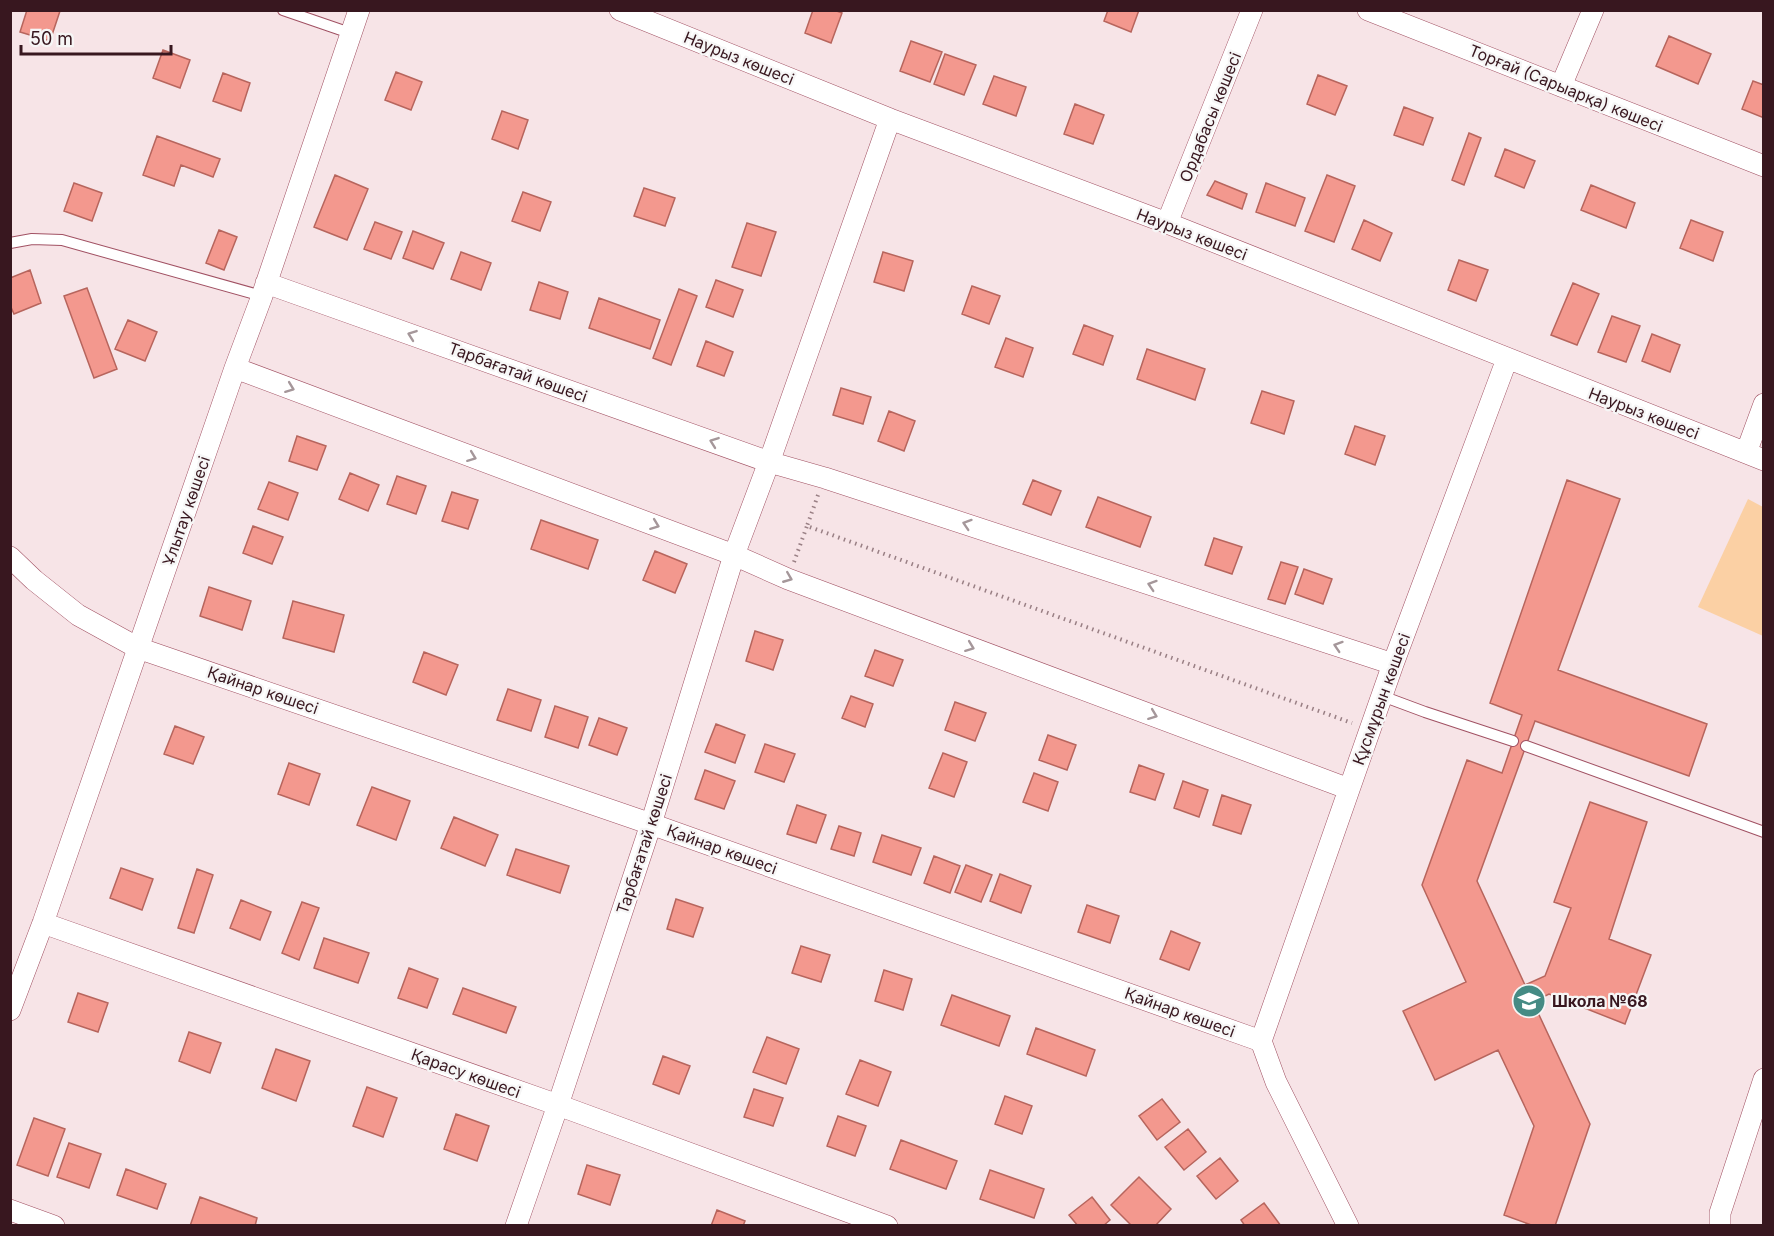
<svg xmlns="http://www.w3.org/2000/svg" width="1774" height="1236" viewBox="0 0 1774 1236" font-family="Inter,sans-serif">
<rect width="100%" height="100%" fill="#f7e4e7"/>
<!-- park -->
<path fill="#fbd0a4" d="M1748 499 1763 507V636L1698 607Z"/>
<!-- building -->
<path fill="#f3988e" stroke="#b7655d" stroke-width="1.5" d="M27 10 60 11 50 41 20 32Z
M813 10H834L842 13 831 43 805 33Z
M1108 10H1139L1131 32 1104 21Z
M1669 36 1711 54 1698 84 1656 66Z
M911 41 942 52 930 82 900 71Z
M163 50 190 60 180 88 153 78Z
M945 54 976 65 964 95 934 84Z
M396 72 422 82 411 110 385 100Z
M223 73 250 83 241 111 213 101Z
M1318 75 1347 86 1335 115 1307 104Z
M994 76 1026 87 1016 116 983 104Z
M1753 81 1764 85V118L1742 109Z
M1075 104 1104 115 1093 144 1064 134Z
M1404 107 1433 118 1423 145 1394 135Z
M502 111 528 120 518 149 492 139Z
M1469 133 1481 138 1464 185 1452 180Z
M157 136 220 159 213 177 181 165 174 186 143 175Z
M1505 149 1535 161 1524 188 1495 176Z
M335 175 368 189 347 240 314 227Z
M1327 175 1355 186 1334 242 1305 231Z
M1215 181 1247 194 1242 209 1207 195Z
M74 183 102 193 92 221 64 211Z
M1266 183 1305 198 1295 226 1256 212Z
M1591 185 1635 203 1626 228 1581 210Z
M644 188 675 198 665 226 634 216Z
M523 192 551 202 540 231 512 221Z
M1364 220 1392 233 1380 261 1352 249Z
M1691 220 1723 232 1713 261 1680 248Z
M375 222 402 232 391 259 364 249Z
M747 223 776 232 761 276 732 267Z
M219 230 237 237 224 270 206 263Z
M413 231 444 243 433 269 403 258Z
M461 252 491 263 481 290 451 279Z
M883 252 913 261 904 291 874 282Z
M1459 260 1488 270 1476 301 1448 290Z
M30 270 41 303 14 314 10 305V278Z
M716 280 743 290 733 317 706 307Z
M539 282 568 292 560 319 530 310Z
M1573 283 1599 294 1577 345 1551 335Z
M972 286 1000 296 989 324 962 314Z
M87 288 117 369 94 378 64 296Z
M679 289 697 296 671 365 653 358Z
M599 298 660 320 650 349 589 328Z
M1612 316 1640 326 1626 362 1598 352Z
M128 320 157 332 145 361 115 349Z
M1084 325 1113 336 1103 365 1073 354Z
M1652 334 1680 345 1670 372 1642 361Z
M1006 338 1033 348 1023 377 995 367Z
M706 341 733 352 724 376 697 366Z
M1147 349 1205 369 1195 400 1137 379Z
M841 388 871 397 863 424 833 415Z
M1262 391 1294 401 1284 434 1251 423Z
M889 411 915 421 904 451 878 441Z
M1355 426 1385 436 1375 465 1345 454Z
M297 436 326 446 317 470 289 461Z
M350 473 379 485 368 511 339 499Z
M397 476 426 486 416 514 387 504Z
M1033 480 1061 491 1051 515 1023 504Z
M1567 480 1620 499 1558 670 1707 724 1689 776 1535 721 1477 881 1525 985 1545 976 1571 908 1554 902 1590 802 1647 822 1609 939 1651 955 1625 1024 1549 994 1533 1002 1590 1124 1555 1226H1534L1504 1215 1534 1126 1498 1050 1435 1080 1403 1011 1466 982 1422 885 1467 760 1502 773 1522 715 1490 703Z
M269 482 298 493 288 520 258 509Z
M452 492 478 500 468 529 442 521Z
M1098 497 1151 517 1140 547 1086 527Z
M541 520 598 540 588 569 531 549Z
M253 526 283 537 272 564 243 553Z
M1214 538 1242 547 1232 574 1205 565Z
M655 551 687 564 675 593 643 580Z
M1281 562 1298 567 1285 604 1268 599Z
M1304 569 1332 579 1323 604 1295 594Z
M209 587 251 601 242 630 200 616Z
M293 601 344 615 334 652 283 638Z
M755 631 783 640 773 670 746 661Z
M875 650 903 660 893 686 865 676Z
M424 652 458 665 446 695 413 682Z
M508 689 541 700 531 731 497 720Z
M851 696 873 704 865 727 842 718Z
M955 702 986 713 975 741 945 730Z
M555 706 588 717 578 748 545 737Z
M599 718 627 728 617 755 589 745Z
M716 724 745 735 735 763 705 752Z
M175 726 204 737 193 764 164 754Z
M1048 735 1076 745 1067 770 1039 760Z
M765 744 795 754 784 782 755 772Z
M943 753 967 762 954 797 929 788Z
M289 763 320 774 309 805 278 794Z
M1139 765 1164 774 1155 800 1130 792Z
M705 770 735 781 724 809 695 799Z
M1034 773 1058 782 1048 811 1023 802Z
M1183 781 1208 790 1199 817 1174 808Z
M372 787 410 801 396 840 357 825Z
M1222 795 1251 805 1241 834 1213 825Z
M797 805 826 815 816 843 787 834Z
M454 817 498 835 485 866 441 848Z
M839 826 861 833 854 856 831 849Z
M882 835 921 848 911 875 873 862Z
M516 849 569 866 560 893 507 875Z
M934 856 960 866 950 893 924 883Z
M966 865 992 875 981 902 955 892Z
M121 868 153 879 142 910 110 898Z
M197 869 213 875 194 933 178 928Z
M1000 874 1031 886 1021 913 990 901Z
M676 899 703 908 693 937 667 929Z
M241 900 271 912 260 940 230 928Z
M302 902 319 908 299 960 282 953Z
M1087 905 1119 916 1110 943 1078 932Z
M1171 931 1200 943 1189 970 1160 959Z
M324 938 369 953 358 983 314 968Z
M801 946 830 955 821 982 792 973Z
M409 968 438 979 427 1008 398 998Z
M884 970 912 979 903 1010 875 1001Z
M463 988 516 1007 506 1033 453 1014Z
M78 993 108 1003 98 1032 68 1022Z
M952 995 1010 1016 999 1046 941 1025Z
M1036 1028 1095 1050 1086 1076 1027 1054Z
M189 1032 221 1043 210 1073 179 1061Z
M767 1037 799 1049 786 1084 753 1072Z
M276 1049 310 1061 296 1101 262 1088Z
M663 1056 690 1066 679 1094 653 1084Z
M860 1060 891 1072 878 1106 846 1094Z
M367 1087 397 1098 383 1137 353 1126Z
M754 1089 783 1098 773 1126 744 1117Z
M1005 1096 1032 1106 1022 1134 995 1124Z
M1162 1099 1180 1122 1157 1140 1139 1116Z
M456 1114 489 1126 477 1161 444 1149Z
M838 1116 866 1126 855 1156 827 1146Z
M34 1118 65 1129 48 1176 17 1165Z
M1188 1129 1206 1152 1184 1170 1165 1147Z
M901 1140 957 1161 946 1189 890 1169Z
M69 1143 101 1154 89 1188 57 1177Z
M1220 1158 1238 1181 1216 1199 1197 1176Z
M587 1165 620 1175 610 1205 578 1194Z
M126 1169 166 1184 157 1209 117 1195Z
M990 1170 1044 1189 1034 1218 980 1199Z
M1139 1177 1171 1209 1155 1226H1132L1111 1205Z
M200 1197 257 1218 255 1226H190Z
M1092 1197 1110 1220 1103 1226H1078L1069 1215Z
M1264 1203 1281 1226H1245L1241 1220Z
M717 1210 745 1221 743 1226H711Z"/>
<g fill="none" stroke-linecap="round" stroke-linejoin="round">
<!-- lane casing -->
<g stroke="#a15163" stroke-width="12">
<path id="lane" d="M283 10 350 33
M10 243 32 239 62 240 262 296
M1382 696 1425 712 1513 741
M1526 746 1764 832"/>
</g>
<!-- street casing -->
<g stroke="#a15163" stroke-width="22">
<path id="street" d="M620 10 890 119 1167 223 1764 460
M1368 10 1764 166
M1561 86 1593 10
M1167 223 1252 10
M266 283 769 462 825 478 1393 664
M235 368 734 555 788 579 1349 789
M1746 453 1764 404
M10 557 34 580 78 615 138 648 651 824 1261 1041 1276 1082 1348 1226
M43 923 558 1105 887 1226
M10 1010 43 923 235 368 262 296 359 10
M1261 1041 1393 664 1507 359
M10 1210 54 1226
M516 1226 558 1105 651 824 734 555 772 454 890 119
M1720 1226V1213L1764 1079"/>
</g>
<!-- path -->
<path stroke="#997f84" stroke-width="4" stroke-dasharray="1.5 4.5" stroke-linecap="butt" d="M818 495 807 526 1352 723
M794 562 807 526"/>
<!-- lane -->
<use href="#lane" stroke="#fff" stroke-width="10"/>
<!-- street -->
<use href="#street" stroke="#fff" stroke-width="21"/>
</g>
<!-- one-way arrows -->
<defs><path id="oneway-chevron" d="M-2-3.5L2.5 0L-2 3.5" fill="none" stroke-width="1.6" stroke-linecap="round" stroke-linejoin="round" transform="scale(1.5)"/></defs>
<g stroke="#a5979a">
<use href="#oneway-chevron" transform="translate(412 335) rotate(-160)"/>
<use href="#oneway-chevron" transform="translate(290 388) rotate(21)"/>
<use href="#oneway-chevron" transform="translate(714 442) rotate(-160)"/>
<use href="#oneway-chevron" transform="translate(472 457) rotate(21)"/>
<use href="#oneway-chevron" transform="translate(967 524) rotate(-162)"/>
<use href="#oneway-chevron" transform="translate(655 525) rotate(21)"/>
<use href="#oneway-chevron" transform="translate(788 578) rotate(22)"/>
<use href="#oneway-chevron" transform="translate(1152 585) rotate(-162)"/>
<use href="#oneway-chevron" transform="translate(1338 646) rotate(-162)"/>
<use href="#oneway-chevron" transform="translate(970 647) rotate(21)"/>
<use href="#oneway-chevron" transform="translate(1153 715) rotate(21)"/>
</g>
<!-- icons -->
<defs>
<g id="school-disc" transform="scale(1.725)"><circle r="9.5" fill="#458b84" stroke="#f6f6f6"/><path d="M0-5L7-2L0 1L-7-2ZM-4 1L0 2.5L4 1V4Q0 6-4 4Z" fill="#fff"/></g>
</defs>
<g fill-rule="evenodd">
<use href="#school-disc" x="1529" y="1001"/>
</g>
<g text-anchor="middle" stroke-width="4.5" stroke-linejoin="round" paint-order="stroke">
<!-- street labels -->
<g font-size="16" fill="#38171f" stroke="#f6f6f6">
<text transform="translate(739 58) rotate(22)" y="6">Наурыз көшесі</text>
<text transform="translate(1566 88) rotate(22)" y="6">Торғай (Сарыарқа) көшесі</text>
<text transform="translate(1210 117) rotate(-68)" y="6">Ордабасы көшесі</text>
<text transform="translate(1192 234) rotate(21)" y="6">Наурыз көшесі</text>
<text transform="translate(518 372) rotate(20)" y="6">Тарбағатай көшесі</text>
<text transform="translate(1644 413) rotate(21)" y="6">Наурыз көшесі</text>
<text transform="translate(186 511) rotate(-71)" y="6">Ұлытау көшесі</text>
<text transform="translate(263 690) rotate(19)" y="6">Қайнар көшесі</text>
<text transform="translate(1381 699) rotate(-70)" y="6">Құсмұрын көшесі</text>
<text transform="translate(644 844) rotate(-72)" y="6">Тарбағатай көшесі</text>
<text transform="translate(722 849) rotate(20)" y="6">Қайнар көшесі</text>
<text transform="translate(1180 1012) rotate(20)" y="6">Қайнар көшесі</text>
<text transform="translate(466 1073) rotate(20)" y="6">Қарасу көшесі</text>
</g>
<!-- poi labels -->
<g font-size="16" font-weight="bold" fill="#38171f" stroke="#f6f6f6" text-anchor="start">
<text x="1552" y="1007">Школа №68</text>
</g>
</g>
<!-- border -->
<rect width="1774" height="1236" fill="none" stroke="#38171f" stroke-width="24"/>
<!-- scale -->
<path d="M21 45v9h150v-9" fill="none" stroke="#38171f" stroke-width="3"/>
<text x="30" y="45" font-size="18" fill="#38171f" stroke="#f6f6f6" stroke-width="4.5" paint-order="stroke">50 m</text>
</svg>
